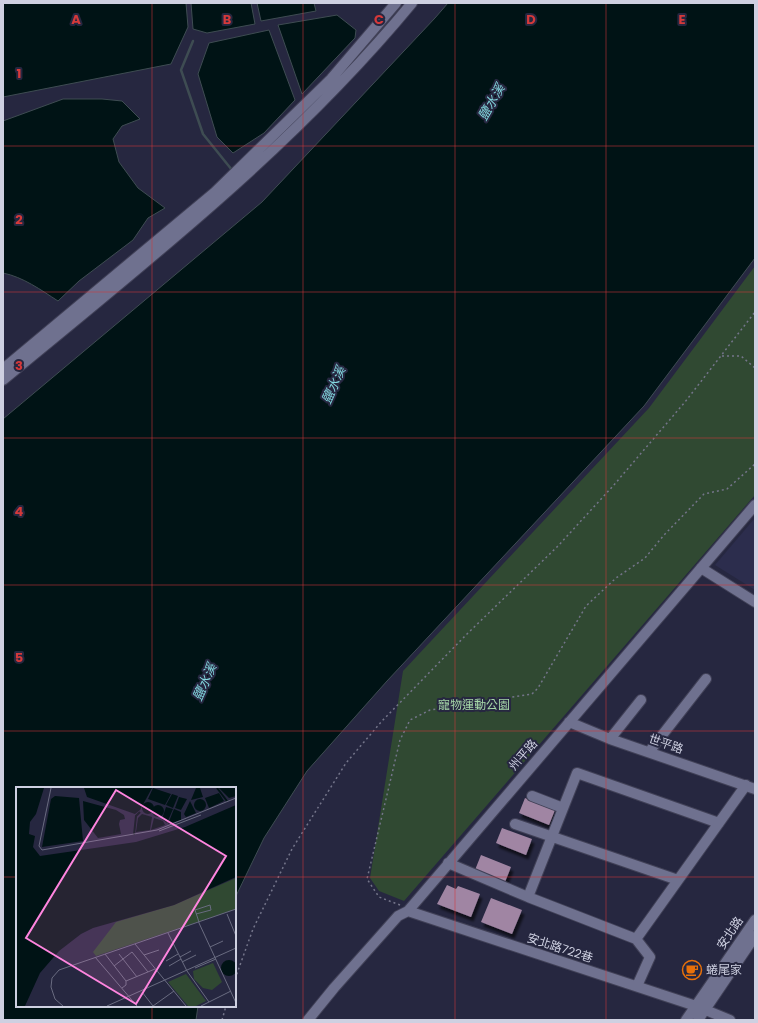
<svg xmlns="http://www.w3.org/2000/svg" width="758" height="1023" viewBox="0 0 758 1023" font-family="Poppins,'Noto Sans TC',sans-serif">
<defs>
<filter id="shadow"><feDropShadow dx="2.5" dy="4.5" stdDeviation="1" flood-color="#0009"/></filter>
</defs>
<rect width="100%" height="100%" fill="#262740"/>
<!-- built -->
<path fill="#2c2d4d" d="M755 518V590L715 565Z"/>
<!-- green -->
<path fill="#304932" d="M755 266V495L404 901 379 891 370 878 403 671 649 408Z"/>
<!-- water -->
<path fill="#001315" stroke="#3e4c52" d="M3 3H186L188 27 171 64 3 97Z
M191 3H251L255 24 207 33 193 29Z
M257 3H314L316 11 261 21Z
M448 3H755V258L644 406 387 681 307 771 264 838 235 898V788H17V1006H198L196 1020H3V419L262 202 435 18Z
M337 15 356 30 355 38 302 94 278 25Z
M269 30 295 100 264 133 233 153 217 137 198 74 209 43Z
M63 99H102L122 101 140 119 122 126 113 139 119 162 138 188 165 208 148 218 133 240 79 281 58 301C41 290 23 277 3 273V121Z"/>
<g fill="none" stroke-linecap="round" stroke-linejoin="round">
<!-- stream -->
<path stroke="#3e4c52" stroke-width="2.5" d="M193 41 181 70 203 134 232 170"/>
</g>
<!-- building -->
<path fill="#a085a3" filter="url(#shadow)" d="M525 798 555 810 549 825 519 813Z
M502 828 532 839 526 855 496 843Z
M481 855 511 867 505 882 475 870Z
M447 885 456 889 458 886 480 894 471 917 437 904Z
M491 898 522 910 512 934 481 922Z"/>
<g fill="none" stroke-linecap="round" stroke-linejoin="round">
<!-- minor casing -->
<g stroke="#414157" stroke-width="12">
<path id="minor" d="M3 369 215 192 331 79 396 3
M3 380C146 262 293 147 412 3
M701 568 755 602
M569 722 610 739 755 789
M610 739 641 700
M649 752 706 679
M532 796 563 808
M515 824 678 880
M448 863 528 897 636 939 650 957 637 986
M528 897 577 773 719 823
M408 911 696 1006 730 1020
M636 939 746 785
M308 1020 334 988 398 916 408 911 755 505
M686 1020 755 920
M698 1020 755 936"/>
</g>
<!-- path -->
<path stroke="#74758a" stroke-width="1.5" stroke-dasharray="2 3" stroke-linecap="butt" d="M722 356H741L755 368
M400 905 379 897 367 879 400 740 410 720 430 710 532 694 538 688 586 606 616 578 645 558 664 535 704 494 727 489 755 464
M235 979 253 929 292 849 346 763 382 721 467 634 558 546 613 486 685 402 755 312
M222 1020 226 1006"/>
<!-- minor -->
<use href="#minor" stroke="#6f718f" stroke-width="10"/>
</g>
<!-- grid -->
<path fill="none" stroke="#d5393a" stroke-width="1" stroke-opacity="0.55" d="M152 3V788M303 3V1020M455 3V1020M606 3V1020M3 146H755M3 292H755M3 438H755M3 585H755M3 731H755M3 877H17M235 877H755M152 1006V1020"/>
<!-- icons -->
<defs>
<g id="cafe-ring" transform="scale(1)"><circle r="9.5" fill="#262740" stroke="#e8710a" stroke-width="1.5"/><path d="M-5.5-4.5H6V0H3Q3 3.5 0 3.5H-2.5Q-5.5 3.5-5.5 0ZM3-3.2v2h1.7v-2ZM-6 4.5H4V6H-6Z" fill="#e8710a"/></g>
</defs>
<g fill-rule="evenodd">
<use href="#cafe-ring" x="692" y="970"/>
</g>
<g text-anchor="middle" stroke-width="4" stroke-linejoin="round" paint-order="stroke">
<!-- park labels -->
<g font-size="12" fill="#a6d7a8" stroke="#262740">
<text x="474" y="709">寵物運動公園</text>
</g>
<!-- street labels -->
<g font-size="12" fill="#ced0e1" stroke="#262740">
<text transform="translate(666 744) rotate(19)" y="4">世平路</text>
<text transform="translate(523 755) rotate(-49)" y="4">州平路</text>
<text transform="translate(730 933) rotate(-56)" y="4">安北路</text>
<text transform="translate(560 948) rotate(18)" y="4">安北路722巷</text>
</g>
<!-- poi labels -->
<g font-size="12" fill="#ced0e1" stroke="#262740" text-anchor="start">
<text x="706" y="974">蜷尾家</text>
</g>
<!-- water labels -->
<g font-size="13" font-style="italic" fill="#83d8df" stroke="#262740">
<text transform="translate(491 102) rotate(-60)" y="5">鹽水溪</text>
<text transform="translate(333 385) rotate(-66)" y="5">鹽水溪</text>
<text transform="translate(204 682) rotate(-66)" y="5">鹽水溪</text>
</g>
</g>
<!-- overview -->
<g transform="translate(16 787)">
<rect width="220" height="220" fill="#262740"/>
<path d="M220 91V122L80 169 77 165 100 135 158 118ZM197 176 206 195 196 203 187 201 178 192 177 184ZM170 187 190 214 180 219H172L152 195Z" fill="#304932"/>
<path d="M0 1H28L20 27 14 35 13 47 19 49 17 60 24 69 120 55 169 40 220 18V90L158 118 77 141 65 147 43 164 24 186 9 219H0ZM68 1H136L124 23 119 27 71 10ZM137 1 155 7 149 18 132 12ZM180 1H184L187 10 175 13ZM203 1H220V9L213 11ZM203 6 208 14 193 21 189 11ZM156 7 162 9 157 21 150 18ZM39 9 63 11 67 54 26 60 35 12ZM163 10 171 12 165 23 159 21ZM178 18a6 6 0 1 1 12 0a6 6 0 1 1-12 0ZM67 14 100 23 108 28 109 32 104 33 103 37 105 47 82 51 68 33ZM174 14 180 26 170 30 168 27ZM126 21a6 6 0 1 1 12 0a6 6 0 1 1-12 0ZM136 24a6 6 0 1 1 12 0a6 6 0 1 1-12 0ZM150 20 157 22 151 36 146 32ZM158 22 165 25V33L152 37ZM126 27 136 30 134 43 120 45 122 31ZM138 31 147 34 149 38 135 43ZM205 181a8 8 0 1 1 16 0a8 8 0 1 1-16 0Z" fill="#001315"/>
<path fill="none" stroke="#001315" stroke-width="2" d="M201 1 211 14M118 48 120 29 124 25"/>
<path fill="none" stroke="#696b80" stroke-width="1" d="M35 1 23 59 26 63 141 43 220 11M143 44 185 28M180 127 195 123 194 118 179 123 182 132 183 136 220 216M211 127 220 149M152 146 171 184 193 215M119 157 170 219M194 160 207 154M89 167 110 194V198L106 201M103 167 121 190M128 168 143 163M79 170 121 219M164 170 175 164M150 174 162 167M166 175 180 168M98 179 116 165 132 185M153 179 165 172M179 181 200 172M110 194 139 182M126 205 137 219M47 219 39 212 35 200 36 191 43 183 220 122M91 219 220 161M137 219 158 204M185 219 215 204"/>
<path fill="#ff85df" fill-opacity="0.15" stroke="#ff85df" stroke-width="2" d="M100 3 210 69 120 217 10 151Z"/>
<rect width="220" height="220" fill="none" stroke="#ced0e1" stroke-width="2"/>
</g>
<g font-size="13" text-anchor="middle" font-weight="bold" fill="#d5393a" stroke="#262740" stroke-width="4" stroke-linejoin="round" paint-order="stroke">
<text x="76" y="24">A</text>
<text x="227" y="24">B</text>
<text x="379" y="24">C</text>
<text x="531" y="24">D</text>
<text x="682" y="24">E</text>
<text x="19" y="78">1</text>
<text x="19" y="224">2</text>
<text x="19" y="370">3</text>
<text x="19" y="516">4</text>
<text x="19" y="662">5</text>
</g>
<!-- border -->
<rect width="758" height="1023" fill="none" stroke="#ced0e1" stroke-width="8"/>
</svg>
